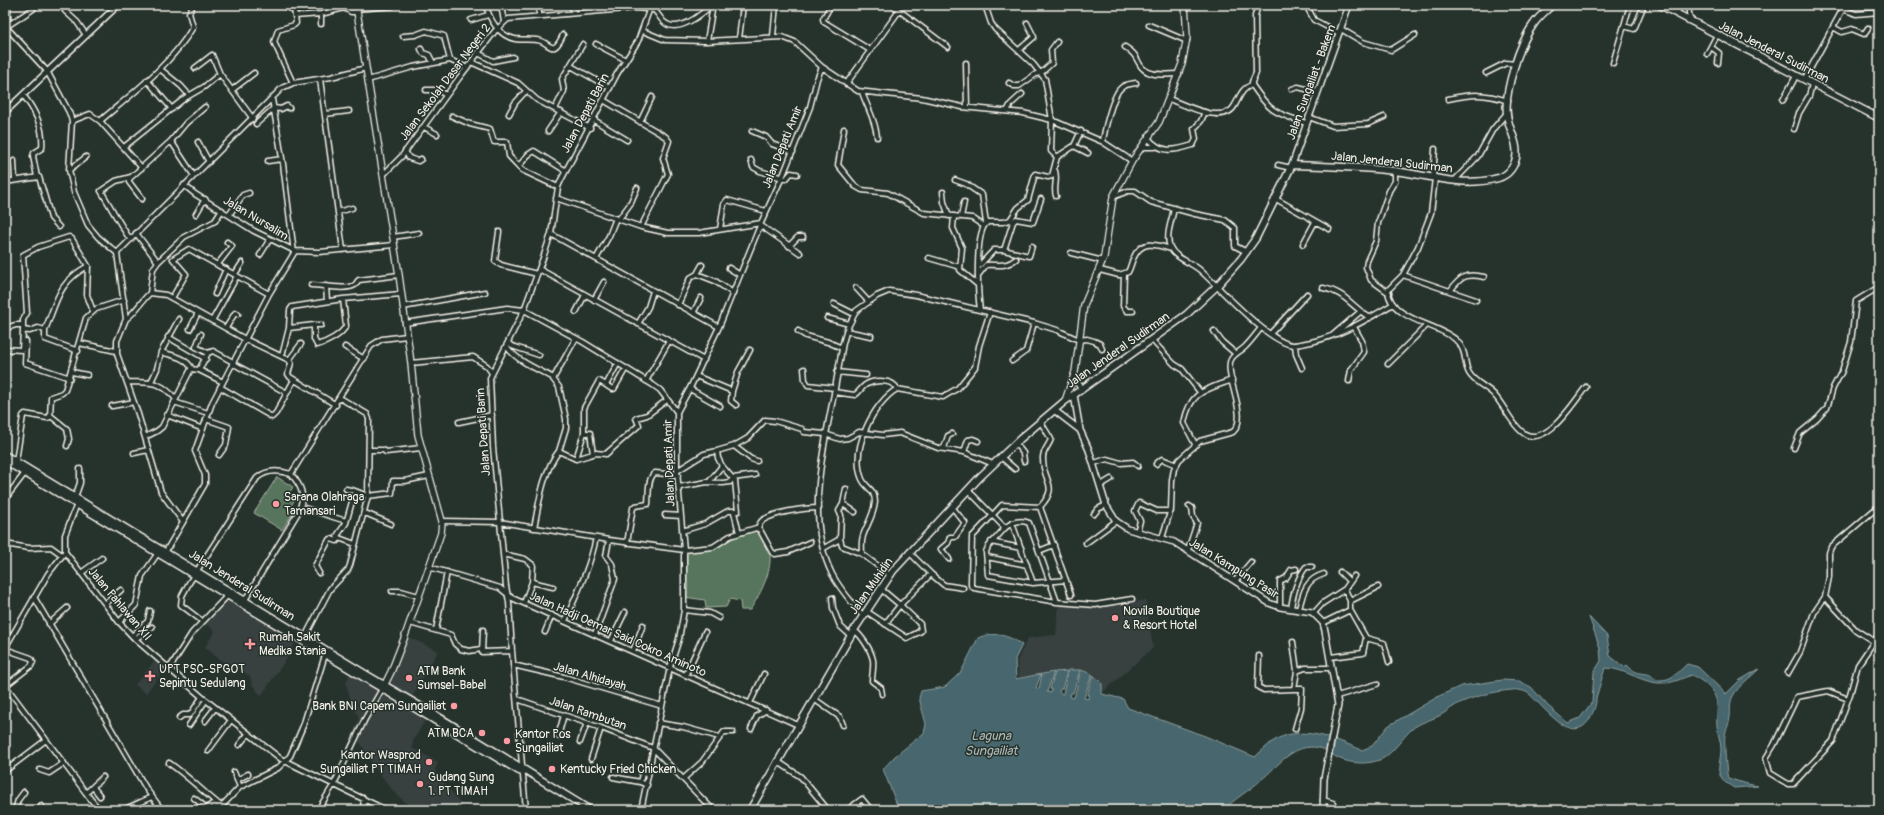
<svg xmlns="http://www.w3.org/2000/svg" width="1884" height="815" viewBox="0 0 1884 815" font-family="Pangolin,sans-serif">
<rect width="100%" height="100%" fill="#26332d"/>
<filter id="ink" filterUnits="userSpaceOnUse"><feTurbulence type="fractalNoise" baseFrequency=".025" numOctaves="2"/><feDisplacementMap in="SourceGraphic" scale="8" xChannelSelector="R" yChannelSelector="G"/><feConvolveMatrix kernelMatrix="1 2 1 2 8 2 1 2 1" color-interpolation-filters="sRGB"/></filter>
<g filter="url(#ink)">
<!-- built -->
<path fill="#37403f" d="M229 596 297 639 287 658 261 696 252 684 250 676 237 668 235 669 220 660 205 647 215 631 205 623Z
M1146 600 1153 648 1102 693 1101 683 1093 675 1083 670 1067 671 1019 678 1017 661 1028 638 1056 635 1059 604 1097 608Z
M406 636 438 651 411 699 387 684Z
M156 659 166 667 146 693 135 685Z
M350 673 426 719 413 741 412 748 438 762 435 771 465 809 470 805 475 810H413L394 792 372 764 359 741 341 774 336 772 359 719 350 698 346 683Z"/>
<!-- green -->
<path fill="#57745c" stroke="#a6b2a2" d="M277 477 293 487 288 495 295 499 289 509 294 511 282 530 254 513Z
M756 528C760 533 764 538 767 543 777 564 761 593 750 610H741L740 601 730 599 726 607 706 608 705 600 684 597V552L711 547 730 536Z"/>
<!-- water -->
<path fill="#47666d" stroke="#8c9e9e" d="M1589 617 1607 636 1610 656 1624 667 1627 665C1634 672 1637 673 1647 674 1651 674 1654 679 1658 680 1672 681 1678 672 1687 664L1698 667 1726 694 1740 680 1759 669C1750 678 1739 685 1733 696 1729 704 1731 709 1730 717 1730 723 1726 729 1725 735 1724 741 1726 773 1728 778L1743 783 1758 786 1734 788C1712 774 1720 770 1721 749 1721 741 1717 733 1717 725 1716 718 1718 710 1717 703 1715 690 1703 680 1691 675 1683 678 1673 683 1665 683 1643 685 1626 668 1605 668L1596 698C1597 704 1592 715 1589 720 1571 747 1542 704 1529 694 1526 691 1517 689 1512 690 1496 691 1477 696 1462 702 1454 705 1447 712 1439 716 1430 720 1419 723 1412 729 1403 737 1392 754 1382 759 1368 765 1351 764 1338 758 1332 755 1326 749 1319 748 1294 742 1278 766 1261 780 1249 791 1235 798 1224 810H899L883 769 894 757 924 733 926 724 919 698 921 691 945 687 961 672 978 638C993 631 1009 635 1022 645L1015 659 1016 679 1041 674 1036 688 1039 689 1042 674 1054 672 1047 692 1051 693 1052 689H1050L1055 672 1067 671 1062 689H1060L1059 692 1063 694 1068 670H1080L1073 693H1071L1070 697 1074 698 1081 670 1092 674 1084 698 1088 699 1089 695H1087L1093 675 1102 683V694L1123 699 1128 708 1205 736 1255 757C1260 752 1266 747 1272 742 1299 723 1335 739 1362 750L1372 746 1388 726 1439 696 1461 686 1503 680 1519 681 1531 687 1548 706 1568 723 1580 718 1592 702 1594 672 1601 661 1600 648Z"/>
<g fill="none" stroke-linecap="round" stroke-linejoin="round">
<!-- minor casing -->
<g stroke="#f4f1e8" stroke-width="7">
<path id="minor" d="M8 5V29L47 71 69 112 72 121 69 170 74 192 88 225 98 237 117 253
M282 5 294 10 296 23 294 25 278 30 274 42 293 83
M486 5C489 19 499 36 515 39 522 40 530 39 537 40 550 41 552 59 563 35
M501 5 504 22
M539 5V16
M572 5 573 12
M831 5 823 19 824 22 870 50
M892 5 948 47
M985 5 991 23 995 29 1033 64 1045 79 1052 120 1051 151 1057 157
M1258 5 1255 16 1256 73 1252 82V85C1271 113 1275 113 1306 123
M1306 5 1314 20 1339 33
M1688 5 1690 20
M1695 5H1713
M356 9 392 6
M1843 9 1856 14 1879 12
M65 11 77 22 86 35
M1675 13 1683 5
M295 16 321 14
M471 20 488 15
M321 24V14L344 8 351 12H357
M1149 25 1187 41
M7 26 33 9
M1624 26 1634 29 1644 5
M1833 27 1842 32 1852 29 1864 34 1868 28
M1341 29 1363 42 1391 50 1415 35
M643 31 665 40 707 41 782 37 795 42 822 67 858 91 922 98 962 107 1023 113 1052 120 1103 142 1132 161
M403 36 415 35 426 31 444 36 450 60
M773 36 776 5
M739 39 743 5
M707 41 713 5
M596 44 626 60
M1125 47C1133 52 1135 55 1139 63 1146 78 1165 74 1179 74
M1711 47 1719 53 1718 63
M421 49 423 53 429 55 433 63
M1019 50 1034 37 1027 23
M478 53 493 61 513 57
M1707 54 1717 35
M471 62 518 83 537 100 590 128
M966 63 967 107
M1613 63 1630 5
M571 66 610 88
M195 68 212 55 220 74
M160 69 181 86 189 95
M1486 73 1506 63 1516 64
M320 79 343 250
M147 80 172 109
M368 80 413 67 450 60 467 68
M1804 80 1845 5
M1009 83 1014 86H1019L1036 74 1041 73 1052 63 1051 50 1057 42
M846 84 899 11
M1292 89 1298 87 1318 92
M232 90 254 73
M426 90H438L446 95
M862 92C867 107 876 121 877 137
M23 95C35 110 44 128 42 148L34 153 33 156 37 177
M1169 99C1185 105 1225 126 1235 105 1240 96 1242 88 1252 85
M1448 99C1472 94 1484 93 1508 101
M1783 100 1796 76
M605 101 666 137 669 141 663 158 668 174 641 227
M274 108 281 109 287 106 289 108
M555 109 564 91 562 79 583 44
M1007 111 1011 104 1022 94
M325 114 349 111
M509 114 515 103 526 91
M452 116 470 124 490 129 494 142H507L509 156 522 170 558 187
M1309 117 1333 126 1368 124 1384 117
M594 120 627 140
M72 121 90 114 100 121 142 168
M100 121C133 93 171 65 193 27L189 13 193 5
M640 122 652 97
M256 124 274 108
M424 127 437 134
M844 129 838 165 855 186 862 190 888 193 924 213 972 218 984 226
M1794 129 1799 113 1809 96 1812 84
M548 131 561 112
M752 131 766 137 772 144 793 152
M1148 138C1161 154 1174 151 1193 145L1196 139 1194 129 1201 121 1205 112
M171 141 186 123 205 107
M198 142 209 162
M1103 142C1104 132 1113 94 1121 88 1125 84 1131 84 1136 83
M1074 146 1088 153
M124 147 185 98 204 87 220 74 253 119
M1142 147H1155
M405 151 409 158 418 161 421 159
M751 160 753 167 760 171 786 179 791 173 797 174
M14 161 15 180
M268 161 282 159
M1278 165 1291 168
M519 166 528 155 534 151 566 171
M69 170 86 157
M1055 171C1058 179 1053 188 1056 196
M384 174 402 156 459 78 495 31 508 19 637 8 654 10C659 14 660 19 664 22 678 35 703 13 712 5
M1433 178 1435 149
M1435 178 1431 213 1418 247 1403 275 1388 290C1389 320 1440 324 1456 340 1468 351 1463 363 1469 373 1475 384 1489 387 1496 397 1505 408 1511 422 1521 431 1544 452 1573 403 1586 387
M955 180 966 184 982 195 986 223
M1455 180 1478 156 1493 129 1507 113
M5 182 39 177 51 218 59 227
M184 185 195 194 254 231 295 251 319 252 394 245
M943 192 944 202 949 216
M1113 197 1128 191H1135L1151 202 1195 214 1225 220 1235 228V246L1247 252
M556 198 641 227 668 233H699L761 223
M142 199 129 182V179L171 141 194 176
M1276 199 1329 229
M1174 208C1172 221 1165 235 1170 247 1175 259 1192 262 1201 271 1220 288 1269 343 1293 345 1298 345 1305 343 1311 342 1342 335 1366 320 1393 304
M338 212 352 208
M196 214 205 199
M229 215 243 195 249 193
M954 216 953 228 962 248 960 270 978 285
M961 217 964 202
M619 219 630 204 637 188
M760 225 800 253
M720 229 724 204 727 200 766 211
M499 232 495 261 501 265 537 274
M136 233 158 262
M551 234 719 327
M393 237 419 233
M130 239C119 223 111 207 101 191L116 181 131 177
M1303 244 1315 222
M789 246 798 237H803
M1004 250 1013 222 1016 219 1033 222 1041 199
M1071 253 1103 261
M260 255 270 239
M929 258 960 267
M596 259 609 236 616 218
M218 264 232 246 227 242
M978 267 994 250H1004L1029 256 1032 246
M729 268 740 275
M539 269 704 360
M1100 270 1119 275 1128 272C1131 267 1131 262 1134 257 1142 239 1157 245 1171 249
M235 274 242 263
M697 274 715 281 733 293
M979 274 986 265C998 264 1005 268 1016 259
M1124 274 1123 306 1127 311H1133
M1403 275 1476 300
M311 285C321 285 347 291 355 285 357 283 357 281 359 280L399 275
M326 286 327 301
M856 288 868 301
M1323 288C1345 292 1351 306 1370 318
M1450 291C1461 276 1466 273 1484 277
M150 293 153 269 158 262 184 237 215 221 222 210
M1389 293 1371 280 1366 267 1367 261 1376 241 1378 223 1389 191 1395 181V171
M215 294 226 269
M172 298 186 274 173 259 189 249 269 294
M594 300 604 282
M834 304 854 314
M678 305 690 278 697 274 702 265
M403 307 485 292
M980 310C978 295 974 229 988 222H1003L1010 220 1018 208 1028 200 1035 174 1048 177 1052 176 1057 157 1074 146 1081 131
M576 312 585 295
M693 313 701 298
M827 318 849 324
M126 319C136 312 141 301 150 293L166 295 245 339 289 360 291 363 288 374 290 377 336 405
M179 319 161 352C173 356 186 357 192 369
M212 321 237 276
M405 323 507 308 524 310 583 342 653 385 660 390 677 412
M638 324 648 307 653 291
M314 325H321
M5 328 16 325H23
M226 328 235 313 238 314
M289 328 314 325V339L317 345C328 342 341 335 346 326L343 299
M190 329 198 313
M23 330V320L27 313 23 255 38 247 69 237 72 239 88 266 87 295 93 311
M45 330C57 301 58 282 88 266
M798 331 806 336 828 342 842 348
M846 331 871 336
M1214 331 1222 342 1236 354
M1270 334 1307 294
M1333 335 1360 312
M168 337 206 359
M576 338 553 379 559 387 566 419V428L559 451 576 459 596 453 606 454 639 425 636 418 647 415 667 400
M1151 339 1174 364 1182 369 1200 392
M26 341 25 363 70 378
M79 343 116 351
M508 343 512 346 539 355
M1295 345 1296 354 1302 368
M506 346C518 362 537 369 554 378
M345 347 364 359
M5 349 22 350 23 330 30 331 38 328 45 330V339L78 351
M208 353 213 351 233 362
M282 356 289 328 290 310 292 307 343 299 401 294
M289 360 301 344
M1012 361 1026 351 1034 323
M232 363 287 393
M411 363 473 357 487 366 492 373
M1388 364 1426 326
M804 369 805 380 808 385 835 388
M199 370 223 382
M72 372 87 375
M837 372 866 375
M696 376 732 391 731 401 736 405
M646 381 669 341
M1349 381 1351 370 1364 352 1362 341 1354 327
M127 382C151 383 158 379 176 399
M151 382 157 369 161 352
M606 385 612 389H614L626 368
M220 387 272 417 276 413 294 380
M690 389 720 406
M732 391 738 372 750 350
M834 392 855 395C860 392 862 386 867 384 875 380 893 379 897 389
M174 402 208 413
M112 406 134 402
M167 415 203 429
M51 416 67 429 69 439 67 446
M206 419 229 427 226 445 219 455
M459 422 492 415
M145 437 157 431 162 427 191 369 199 370 208 353 196 347 201 334
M1015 443 1023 453 1024 461
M1195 444 1184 423C1190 391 1205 390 1232 380
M734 446 751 459 757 461
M944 448 948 436 952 434
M1794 448 1800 433 1817 419 1827 408 1833 388 1842 371 1851 342 1856 301 1879 287
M369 450H383L386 452 421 448
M964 452 968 440 973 439 978 441
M134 453 148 450
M593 454 590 433H584V408L599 381 606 385 618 363
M1001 457 1015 469
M576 459 584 433
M16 461 23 416 25 414 47 418 50 417 51 397 62 393 65 390 86 318 96 309 124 300
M1094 463 1107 459 1121 463 1133 462 1138 466
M1156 464 1162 459 1177 465
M677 471 704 454 717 451
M291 474 371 346 382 339 407 336
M709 482 722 466 718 458 717 451 734 446 748 438 765 420 775 421 802 429 804 432 825 434 840 439 848 438 859 432 883 435 900 433 938 448 964 452 993 464
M1101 485 1111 479
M679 487 707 482 723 483 730 482 733 478 755 475
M346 489 355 491
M846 489 843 504 839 511 841 515 840 539 842 546 862 554 890 575
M968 490 1005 528C1012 522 1021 519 1029 523L1057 602
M75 497 80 483V469
M5 499 25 473
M77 504 65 535V552L119 622 135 639 202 697 281 759 386 810
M843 504 855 512
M301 507 346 521
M1040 507C1060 485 1043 483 1043 459 1042 451 1049 446 1051 439L1040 421
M734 512 739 533
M365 513 391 524
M1094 514 1098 509 1106 505
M665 515 681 516
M442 521 500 522 609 540 684 550 713 547 730 536 756 528 760 530 772 552 775 554 788 552 810 542
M183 522 205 484V475L195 451 212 403 269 294 294 253 283 164 272 99
M1012 523 1033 583
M534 528C539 503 543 471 559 451
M758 528C759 525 760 522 763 520 776 512 804 508 819 508
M1005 528 988 547 986 552 988 575 1033 583 1066 580
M682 531 705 524 728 511H738L735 481 722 466
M1137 532 1140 521 1135 511 1139 503 1157 511H1171
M1162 538 1171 509 1172 480 1174 469 1179 460 1200 441 1233 432C1249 417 1226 381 1230 362 1232 354 1240 352 1245 347 1251 341 1256 334 1261 328
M991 542 1021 548
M627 543 633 508 635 506 648 504C649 495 647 478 655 473L678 475
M1086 543 1116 521
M5 544 29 548 51 547 62 555
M355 544 339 538 337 536 346 523 355 491 368 496 392 493 393 481H405L429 476
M824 548 840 539
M1188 550 1197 523 1193 517 1192 508 1189 506
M166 551 183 522 161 492 138 414 117 354V341L126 319 117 253 282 88 293 83 331 77 366 68
M1039 551 1054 545
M503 554 525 559 533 565 532 582 524 603
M862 554C862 549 861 542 863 536 867 524 874 515 875 502 875 488 866 489 862 479 850 450 873 403 897 389L943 397 958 388 975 367 979 346 990 312
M987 557 1027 565
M949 559 941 549 948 543 950 537H955L965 523 952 507
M429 567 500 588 512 598 798 725
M1340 572 1350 582
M81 573 102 558
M319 573 315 566 329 540 331 539 337 541 339 538
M931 574 944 585 963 588
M1235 581 1251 562
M532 582 553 587
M881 589 900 605 885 624
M1345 589 1350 601V610L1366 638 1384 643 1389 662
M392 591H401L419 596
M1071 595 1040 507 1002 505 972 537 971 581V585L974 588 1057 602 1095 605 1132 599
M34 597 147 790 162 810
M832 598 833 608 840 626 851 636
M1350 601 1378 587
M105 604 121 590
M1280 607V581L1286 578 1291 570 1296 569
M1291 608C1293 595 1297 578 1306 567H1312
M1299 609C1303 592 1306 579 1324 574
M684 610 710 613 719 618
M866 611 907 638 921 631 920 624 900 605 931 574 909 552
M1314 613 1323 603 1345 589 1354 576
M863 616C852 602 840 590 832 574 805 520 823 450 834 394 837 377 840 360 843 343L847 329 856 311 877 296 889 291 916 295 1034 323 1057 330 1079 340 1087 339 1094 341 1100 344 1102 349
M202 621 181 605 182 596 189 583 257 478C266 470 279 470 291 474 302 487 305 494 299 511L245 600
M565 621C577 594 590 567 596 538
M119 622 136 605 142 576 158 553
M410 623 451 635 455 644 461 649 469 651 481 649
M1323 623 1350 610
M49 624 67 608
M436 630 447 572
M483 630 482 652 512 651
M854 630C862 636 871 650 873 660 874 667 872 674 872 681L881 688 882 694
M545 632 552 615
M595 634 615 579 612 564 606 556 609 540
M132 636 148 621 150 611
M305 637 330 589 348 570 350 565 368 496 369 419 367 414 340 398
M135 639 152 627
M611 641 625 612
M1873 641 1856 630 1825 597 1829 577V553L1831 547 1879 506
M5 648 48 574 65 552
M5 649 31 658 33 662 31 666 5 686
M633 651 643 625
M1259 656 1258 687 1264 690 1294 689 1297 671 1293 642
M1330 657 1363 653 1366 638
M513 665 564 677 662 706
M169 669 192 633 228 595
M1297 671 1305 668H1332
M1788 673 1800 652 1814 613 1825 597
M686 674 705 632
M5 685 86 793 96 806 104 810
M1295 689H1302L1301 708 1295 729
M1337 696 1377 684
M517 699 601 728 653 748 713 810
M814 699 840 717 843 725
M1848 699 1828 691 1797 697 1774 745 1766 758 1770 773 1788 784H1793L1833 741 1850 694 1858 665 1879 634
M750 703 764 674
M179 718 183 715H190L202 697
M205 721 215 708
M658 723 683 727 719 737
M189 725 206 700
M751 729 757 716 766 710
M558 736 564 715
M580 742 587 723
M239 745 248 734
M208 751 231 720
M591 759 601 728
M777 761 801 777 828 810
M169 763C188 776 203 792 221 806
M40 770 49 773 64 763
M5 771 46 740
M234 772 240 787
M613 777 640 782 647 785
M683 779 702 762 724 732H733
M237 780 248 774
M640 782 642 774 648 773
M93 787 100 796
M86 793 103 777
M194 798 203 805V810
M363 798 364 810
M1323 800 1333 803 1335 810
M15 810 18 800 24 792
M40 810 41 806
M123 810 152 797
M204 810 212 804 218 809
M218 810 240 787 278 768 290 756 303 726 325 655
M318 810 334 784 365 719 382 689
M526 810 512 651 509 602 506 586 493 447 490 378 524 310 543 258 551 234 558 187 561 180 617 74 638 41 651 5
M641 810 670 667 679 639 684 610V550L677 471V412L691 386 719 327 761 223 784 173 810 107 817 79 822 67
M847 810 862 799 871 810"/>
</g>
<!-- tertiary casing -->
<g stroke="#f4f1e8" stroke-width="8">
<path id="tertiary" d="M5 112 118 5
M1292 165 1349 5
M1074 395 1080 430 1089 450 1106 505 1116 521 1128 529 1174 542 1269 603 1280 607 1312 612 1323 623 1325 631 1338 705 1324 779 1323 810
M1054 410 1080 430"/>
</g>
<!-- secondary casing -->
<g stroke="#f4f1e8" stroke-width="8">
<path id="secondary" d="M356 5 399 275 411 363 418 435 442 521 441 533 405 636 391 672 383 688
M1074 378 1082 389
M1065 401 1075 372 1084 305 1104 257 1113 197 1132 161 1159 122 1182 64 1187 37 1185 5"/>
</g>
<!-- trunk casing -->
<g stroke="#f4f1e8" stroke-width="9">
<path id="trunk" d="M1660 5 1879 118
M5 455 367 675 442 719 590 810
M5 461 519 771
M750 810 854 630 893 571 980 477 1020 439 1065 401 1186 315 1217 286 1241 259 1256 238 1292 165C1326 166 1360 167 1395 171 1426 175 1462 187 1494 179 1506 177 1513 170 1516 158 1519 142 1508 129 1507 114 1504 91 1520 43 1533 25 1538 17 1546 11 1552 5"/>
</g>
<!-- minor -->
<use href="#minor" stroke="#26332d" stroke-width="4"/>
<!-- tertiary -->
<use href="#tertiary" stroke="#26332d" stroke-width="5"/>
<!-- secondary -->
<use href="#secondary" stroke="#26332d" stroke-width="5.5"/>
<!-- trunk -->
<use href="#trunk" stroke="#26332d" stroke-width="6"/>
</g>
</g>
<!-- markers -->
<g fill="#ff9aa2" stroke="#26332d" stroke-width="1.5">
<circle cx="276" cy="504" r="4"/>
<circle cx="1115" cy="618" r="4"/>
<path d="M248 638h4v4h4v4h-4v4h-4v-4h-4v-4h4z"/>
<path d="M148 670h4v4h4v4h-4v4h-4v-4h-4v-4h4z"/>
<circle cx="409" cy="678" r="4"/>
<circle cx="454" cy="706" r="4"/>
<circle cx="482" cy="733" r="4"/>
<circle cx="507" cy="741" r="4"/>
<circle cx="429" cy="762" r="4"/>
<circle cx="552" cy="769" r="4"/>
<circle cx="420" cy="784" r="4"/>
</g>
<g text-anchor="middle" stroke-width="3" stroke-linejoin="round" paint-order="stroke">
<!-- street labels -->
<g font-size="12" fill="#f4f1e8" stroke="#26332d">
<text transform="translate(1774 52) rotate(27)" y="4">Jalan Jenderal Sudirman</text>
<text transform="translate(445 82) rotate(-53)" y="4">Jalan Sekolah Dasar Negeri 2</text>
<text transform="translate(1311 82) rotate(-70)" y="4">Jalan Sungailiat - Bakem</text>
<text transform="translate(585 113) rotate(-62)" y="4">Jalan Depati Barin</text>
<text transform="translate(782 147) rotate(-68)" y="4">Jalan Depati Amir</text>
<text transform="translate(1392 162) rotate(6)" y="4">Jalan Jenderal Sudirman</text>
<text transform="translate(256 218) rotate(31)" y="4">Jalan Nursalim</text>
<text transform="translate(1118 350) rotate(-35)" y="4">Jalan Jenderal Sudirman</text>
<text transform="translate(483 432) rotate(-94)" y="4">Jalan Depati Barin</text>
<text transform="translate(669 463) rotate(-92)" y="4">Jalan Depati Amir</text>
<text transform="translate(1234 568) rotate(32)" y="4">Jalan Kampung Pasir</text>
<text transform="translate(242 585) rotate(32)" y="4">Jalan Jenderal Sudirman</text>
<text transform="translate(871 586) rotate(-55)" y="4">Jalan Muhidin</text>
<text transform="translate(120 604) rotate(50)" y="4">Jalan Pahlawan XII</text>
<text transform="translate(618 634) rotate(24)" y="4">Jalan Hadji Oemar Said Cokro Aminoto</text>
<text transform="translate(590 676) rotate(16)" y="4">Jalan Alhidayah</text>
<text transform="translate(588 713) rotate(19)" y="4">Jalan Rambutan</text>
</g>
<!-- poi labels -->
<g font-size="12" fill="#f4f1e8" stroke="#26332d" text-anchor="start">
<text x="284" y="501">Sarana Olahraga<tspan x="284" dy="14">Tamansari</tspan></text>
<text x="1123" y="615">Novila Boutique<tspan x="1123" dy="14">&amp; Resort Hotel</tspan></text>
<text x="259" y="641">Rumah Sakit<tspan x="259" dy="14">Medika Stania</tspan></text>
<text x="159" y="673">UPT PSC-SPGOT<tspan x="159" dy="14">Sepintu Sedulang</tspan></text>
<text x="417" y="675">ATM Bank<tspan x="417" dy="14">Sumsel-Babel</tspan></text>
<text x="446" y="710" text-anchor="end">Bank BNI Capem Sungailiat</text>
<text x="474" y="737" text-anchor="end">ATM BCA</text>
<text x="515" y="738">Kantor Pos<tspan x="515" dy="14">Sungailiat</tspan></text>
<text x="421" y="759" text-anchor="end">Kantor Wasprod<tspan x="421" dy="14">Sungailiat PT TIMAH</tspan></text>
<text x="560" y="773">Kentucky Fried Chicken</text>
<text x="428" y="781">Gudang Sung<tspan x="428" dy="14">1. PT TIMAH</tspan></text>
</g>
<!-- water labels -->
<g font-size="13" font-style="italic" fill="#afb9b7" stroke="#26332d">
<text x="991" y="740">Laguna<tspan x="991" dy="15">Sungailiat</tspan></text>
</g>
</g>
<!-- margin -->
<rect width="1884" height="815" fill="none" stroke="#26332d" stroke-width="20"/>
<rect x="10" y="10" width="1864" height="795" fill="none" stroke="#f4f1e8" stroke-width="1.5" filter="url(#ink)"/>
</svg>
